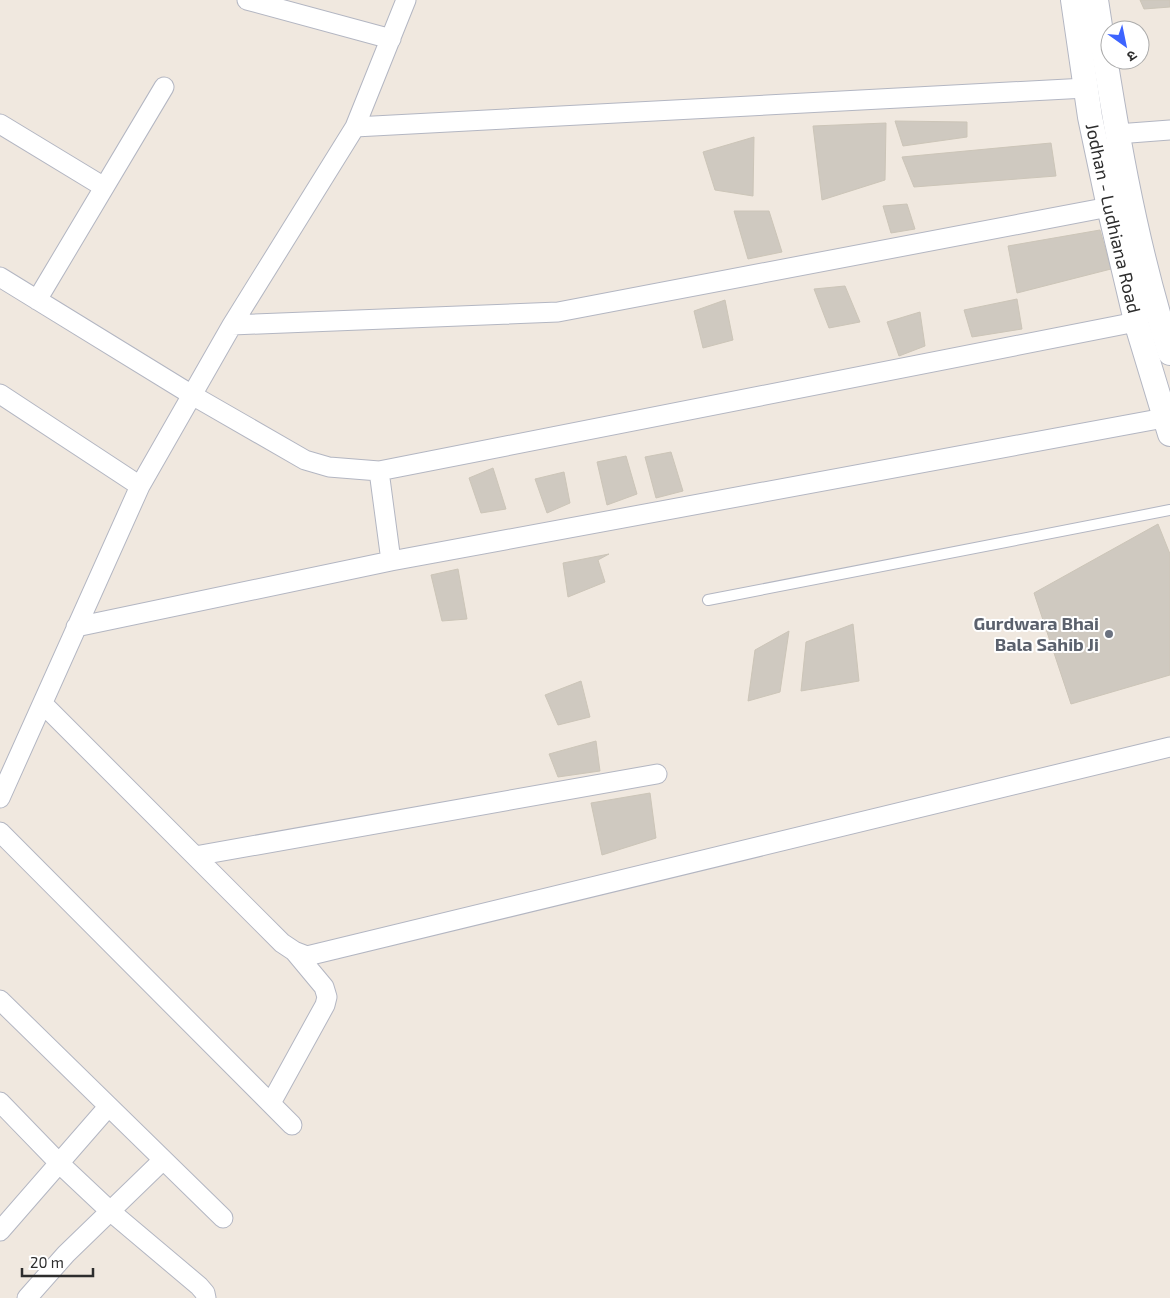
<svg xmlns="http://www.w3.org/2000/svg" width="1170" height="1298" viewBox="0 0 1170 1298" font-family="'Exo 2','Noto Sans Devanagari',sans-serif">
<rect width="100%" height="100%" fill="#f0e8df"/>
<!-- building -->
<path fill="#cfc9c0" stroke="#ccc5b8" d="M1140 0H1170V7L1144 9Z
M895 121 967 122V137L903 146Z
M886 123 885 180 822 200 813 126Z
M754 137 753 196 715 190 703 152Z
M1051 143 1056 176 914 187 902 157Z
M907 204 915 229 891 233 883 206Z
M734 211H769L782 252 748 259Z
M1100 230 1111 269 1017 293 1008 246Z
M845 286 860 322 829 328 814 289Z
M1017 299 1022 329 972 337 964 310Z
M725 300 733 340 703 348 694 311Z
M920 312 925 346 899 356 887 322Z
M671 452 683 491 656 498 645 457Z
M626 456 637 494 607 505 597 462Z
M493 468 506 509 481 513 469 478Z
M564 472 570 503 547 513 535 479Z
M1158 524 1170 554V675L1071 704 1034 593Z
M609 554 598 560 605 582 568 597 563 563Z
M458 569 467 619 442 621 431 575Z
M853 624 859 681 801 691 806 642Z
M789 631 780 692 748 701 755 650Z
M581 681 590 717 558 725 545 695Z
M596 741 600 771 558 777 549 754Z
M650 793 656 838 602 855 591 803Z"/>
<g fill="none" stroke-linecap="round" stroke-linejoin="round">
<!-- service casing -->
<g stroke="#b3b6c2" stroke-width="12">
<path id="service" d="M708 600 1170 510"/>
</g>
<!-- minor casing -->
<g stroke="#b3b6c2" stroke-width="21">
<path id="minor" d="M247 0 391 39
M0 124 104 187
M355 127 1086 88
M1117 134 1170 130
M0 277 192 395 232 325 558 312 1109 207
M37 300 164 87
M232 325 355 127 406 0
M0 394 140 486
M379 471 391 561
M76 627 391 561 1164 418
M43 704 282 943 294 951 307 956 1170 747
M0 798 140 486 192 395 305 460 329 467 379 471 1136 322
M0 832 292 1125
M195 856 657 774
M0 1000 223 1218
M0 1102 60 1164 110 1211 199 1286 205 1293 206 1298
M271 1103 325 1005 327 997 324 987 294 951
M0 1231 108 1107
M27 1298 66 1254 163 1160"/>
</g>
<!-- tertiary casing -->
<g stroke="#b3b6c2" stroke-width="26">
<g id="tertiary">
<path id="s1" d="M1073 0 1090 117 1109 207 1137 325 1170 434"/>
<path d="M1096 0C1114 119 1133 238 1170 353"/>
</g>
</g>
<!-- service -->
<use href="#service" stroke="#fff" stroke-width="10"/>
<!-- minor -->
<use href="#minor" stroke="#fff" stroke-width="19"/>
<!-- tertiary -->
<use href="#tertiary" stroke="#fff" stroke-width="24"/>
</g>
<!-- markers -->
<circle fill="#6b7280" stroke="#fff" stroke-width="2" cx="1109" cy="634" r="5"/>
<g text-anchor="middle" stroke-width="4" stroke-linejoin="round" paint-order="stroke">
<!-- street labels -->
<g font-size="18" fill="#2d2d2d" stroke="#fff">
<text dy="6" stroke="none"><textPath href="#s1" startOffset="222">Jodhan - Ludhiana Road</textPath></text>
</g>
<!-- worship labels -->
<g font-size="18" font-weight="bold" fill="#5b616d" stroke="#fff" text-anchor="end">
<text x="1099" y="630">Gurdwara Bhai<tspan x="1099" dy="21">Bala Sahib Ji</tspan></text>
</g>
</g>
<!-- north arrow -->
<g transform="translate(1125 45) rotate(147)"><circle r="24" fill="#ffffff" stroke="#ababab"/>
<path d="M0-4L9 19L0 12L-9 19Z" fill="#3d64ff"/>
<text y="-8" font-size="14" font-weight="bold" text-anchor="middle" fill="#2d2d2d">उ</text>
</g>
<!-- scale -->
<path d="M22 1268v8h71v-8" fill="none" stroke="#2d2d2d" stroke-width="2.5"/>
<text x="30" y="1268" font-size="15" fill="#2d2d2d" stroke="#ffffff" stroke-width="4" paint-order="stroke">20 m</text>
</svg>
